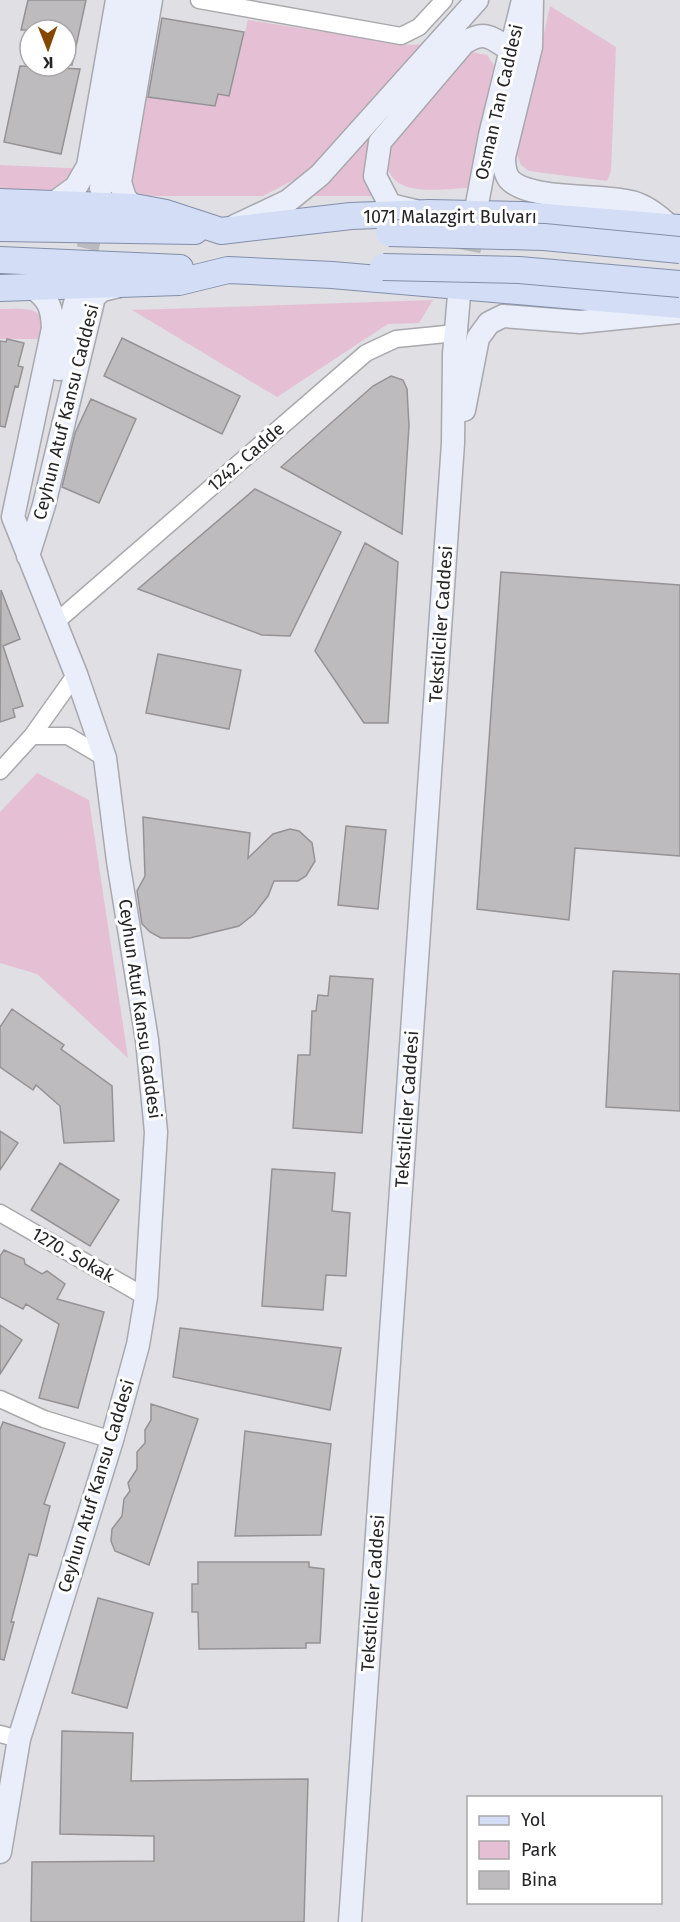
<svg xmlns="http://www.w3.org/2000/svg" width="680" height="1922" viewBox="0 0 680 1922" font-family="'Fira Sans',sans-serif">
<rect width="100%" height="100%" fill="#dfdfe4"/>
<!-- green -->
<path fill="#e5c0d5" d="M550 6 616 47 611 171 607 181 529 171 521 165 517 155Z
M248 20 410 45 426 44 315 169 263 196H129L144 96 215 106 218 94 229 96Z
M472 52 487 55 494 65 470 188C447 188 399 198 389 171 387 164 388 154 388 146L457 64Z
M391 105 377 196H309Z
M0 165 91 169 84 195H0Z
M433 300 419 323 388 324 277 397 132 310Z
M0 309C29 309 45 304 45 339H0Z
M37 773 89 800 128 1058 37 974 0 963V812Z"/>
<!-- building -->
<path fill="#bebbbf" stroke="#959296" stroke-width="1.5" d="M28 0H86L72 65H66V30H21Z
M162 18 244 32 229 96 218 94 215 106 148 97Z
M20 66 80 69 61 154 4 142Z
M122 338 240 396 222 434 104 376Z
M7 339 24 343 18 366 23 367 18 387 15 386 5 427 0 426V341L6 342Z
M391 376 403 380 407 389 409 426 402 534 281 467 373 386Z
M91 399 136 419 99 503 62 487 75 433Z
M255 489 341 532 290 636 262 635 138 589Z
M365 543 398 562 388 723H364L315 651Z
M501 572 680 585V856L575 848 569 920 477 909Z
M1 590 20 639 3 646 23 706 13 709 15 717 0 722Z
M158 654 241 670 229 729 146 713Z
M143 817 250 833 248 858 273 834 290 829 299 831 312 843 315 861 306 876 298 881H274L268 896 254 914 239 926 190 938H161L150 932 142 924 137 891 145 876Z
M346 826 386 830 378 909 338 905Z
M613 971 680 974V1111L606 1107Z
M330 976 373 979 362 1133 293 1128 298 1055H310L312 1011H316L318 995 328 996Z
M12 1009 64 1045 61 1049 112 1086 114 1141 64 1143 60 1106 36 1085 33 1090 0 1067V1027Z
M0 1131 18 1143 0 1170Z
M60 1163 119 1200 90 1246 31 1210Z
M272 1169 335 1173 332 1211 350 1213 346 1276 326 1275 323 1310 262 1306Z
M4 1250 24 1259 25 1264 42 1274 47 1271 65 1284 57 1299 104 1312 78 1408 39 1398 59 1324 26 1304 23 1309 0 1297V1256Z
M0 1325 22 1340 0 1374Z
M180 1328 341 1348 330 1410 173 1377Z
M151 1404 198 1419 149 1565 115 1551 111 1541 112 1529 122 1516 124 1499 130 1491 128 1483 137 1469V1452L145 1443V1430L151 1420Z
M3 1422 65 1443 44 1504 50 1506 37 1556 29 1554 11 1622H14L4 1660 0 1659V1430Z
M245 1431 331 1444 321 1535 235 1536Z
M198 1562H309V1567L324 1569 320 1643H306V1648L199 1649 198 1612H192V1584H198Z
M98 1598 153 1613 127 1708 72 1693Z
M62 1731 133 1733 131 1781 308 1779 304 1922H31L32 1862 154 1861V1836L60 1834Z"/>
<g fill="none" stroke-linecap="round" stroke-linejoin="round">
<!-- secondary-tunnel -->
<path stroke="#bababe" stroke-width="22" stroke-dasharray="22 11" stroke-linecap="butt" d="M80 281 96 213"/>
<!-- primary-tunnel -->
<path stroke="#bababe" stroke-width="26" stroke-dasharray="26 13" stroke-linecap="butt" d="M460 289 475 213"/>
<!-- street casing -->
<g stroke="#a9a8ad" stroke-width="19">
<path id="street" d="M199 0 401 36 419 27 444 0
M56 622 366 353 396 339 456 333
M32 736H68L105 758
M0 771 32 736 76 674
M0 1213 146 1297
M0 1399 44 1419 112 1440
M0 1734 19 1739"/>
</g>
<!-- secondary casing -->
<g stroke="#a9a8ad" stroke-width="25">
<path id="secondary" d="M532 0 531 47 504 157C504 164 504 172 509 179 528 201 602 194 631 202 647 206 659 216 670 227
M101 188 133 0
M54 203 76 187 88 166 117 0
M477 204 490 135 523 0
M134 207 125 198 120 182 151 0
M415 211 390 205 375 176 380 142 464 43C485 30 491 37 510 50
M235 226 288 201 320 175 477 0
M59 369 75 303
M464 410 478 338 489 323 503 316 580 322 680 312
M28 556 44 505 94 297 102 290 119 286
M0 1852 19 1739 112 1440 138 1345 146 1297 156 1132 147 1040 118 861 105 758 76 674 13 517 53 328C52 308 49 299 33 288
M350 1922 453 443 454 354 459 295"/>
</g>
<!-- primary casing -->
<g stroke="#838ea9" stroke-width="28">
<path id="primary" d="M0 202 134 207 166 213 221 231 351 216 429 213 521 215 680 228
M0 228 195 231
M0 260 180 268
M0 288 179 282 228 270 332 275 680 305"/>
</g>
<!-- street -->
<use href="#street" stroke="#fff" stroke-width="16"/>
<!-- secondary -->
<use href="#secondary" stroke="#e9eefa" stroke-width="22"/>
<!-- primary -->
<use href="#primary" stroke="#d3ddf5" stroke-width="26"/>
<!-- primary-bridge casing -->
<g stroke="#838ea9" stroke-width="28" stroke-linecap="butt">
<path id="primary-bridge" d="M389 233 544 237 680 250
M383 267 519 270 680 284"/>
</g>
<!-- primary-bridge -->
<use href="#primary-bridge" stroke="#d3ddf5" stroke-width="26"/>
</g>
<g text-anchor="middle" stroke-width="6" stroke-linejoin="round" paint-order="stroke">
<!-- street labels -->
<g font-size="18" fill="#252527" stroke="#fff">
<text transform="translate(499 102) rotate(-77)" y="6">Osman Tan Caddesi</text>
<text x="450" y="223">1071 Malazgirt Bulvarı</text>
<text transform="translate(66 412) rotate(-76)" y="6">Ceyhun Atuf Kansu Caddesi</text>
<text transform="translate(246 457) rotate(-41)" y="6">1242. Cadde</text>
<text transform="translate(441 624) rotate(-86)" y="6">Tekstilciler Caddesi</text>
<text transform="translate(140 1009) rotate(82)" y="6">Ceyhun Atuf Kansu Caddesi</text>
<text transform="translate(407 1109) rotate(-86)" y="6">Tekstilciler Caddesi</text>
<text transform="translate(73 1255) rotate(30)" y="6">1270. Sokak</text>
<text transform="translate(96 1486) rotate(-73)" y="6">Ceyhun Atuf Kansu Caddesi</text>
<text transform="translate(373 1593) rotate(-86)" y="6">Tekstilciler Caddesi</text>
</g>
</g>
<!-- legend -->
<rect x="467" y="1796" width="195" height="108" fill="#ffffff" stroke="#a8a8a9" stroke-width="1.5"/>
<rect x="479" y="1816" width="30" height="9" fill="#d3ddf5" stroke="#a8a8a9" stroke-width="1.5"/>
<text x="521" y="1826" font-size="18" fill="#252527">Yol</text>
<rect x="479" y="1841" width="30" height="18" fill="#e5c0d5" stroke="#a8a8a9" stroke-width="1.5"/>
<text x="521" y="1856" font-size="18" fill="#252527">Park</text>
<rect x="479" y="1871" width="30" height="18" fill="#bebbbf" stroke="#a8a8a9" stroke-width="1.5"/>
<text x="521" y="1886" font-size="18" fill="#252527">Bina</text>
<!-- north arrow -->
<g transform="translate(48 48) rotate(179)"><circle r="28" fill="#ffffff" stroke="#a8a8a9" stroke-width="1.5"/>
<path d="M0-4.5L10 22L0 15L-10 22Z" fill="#834700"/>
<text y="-9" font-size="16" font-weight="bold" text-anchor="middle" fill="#252527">K</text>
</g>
</svg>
